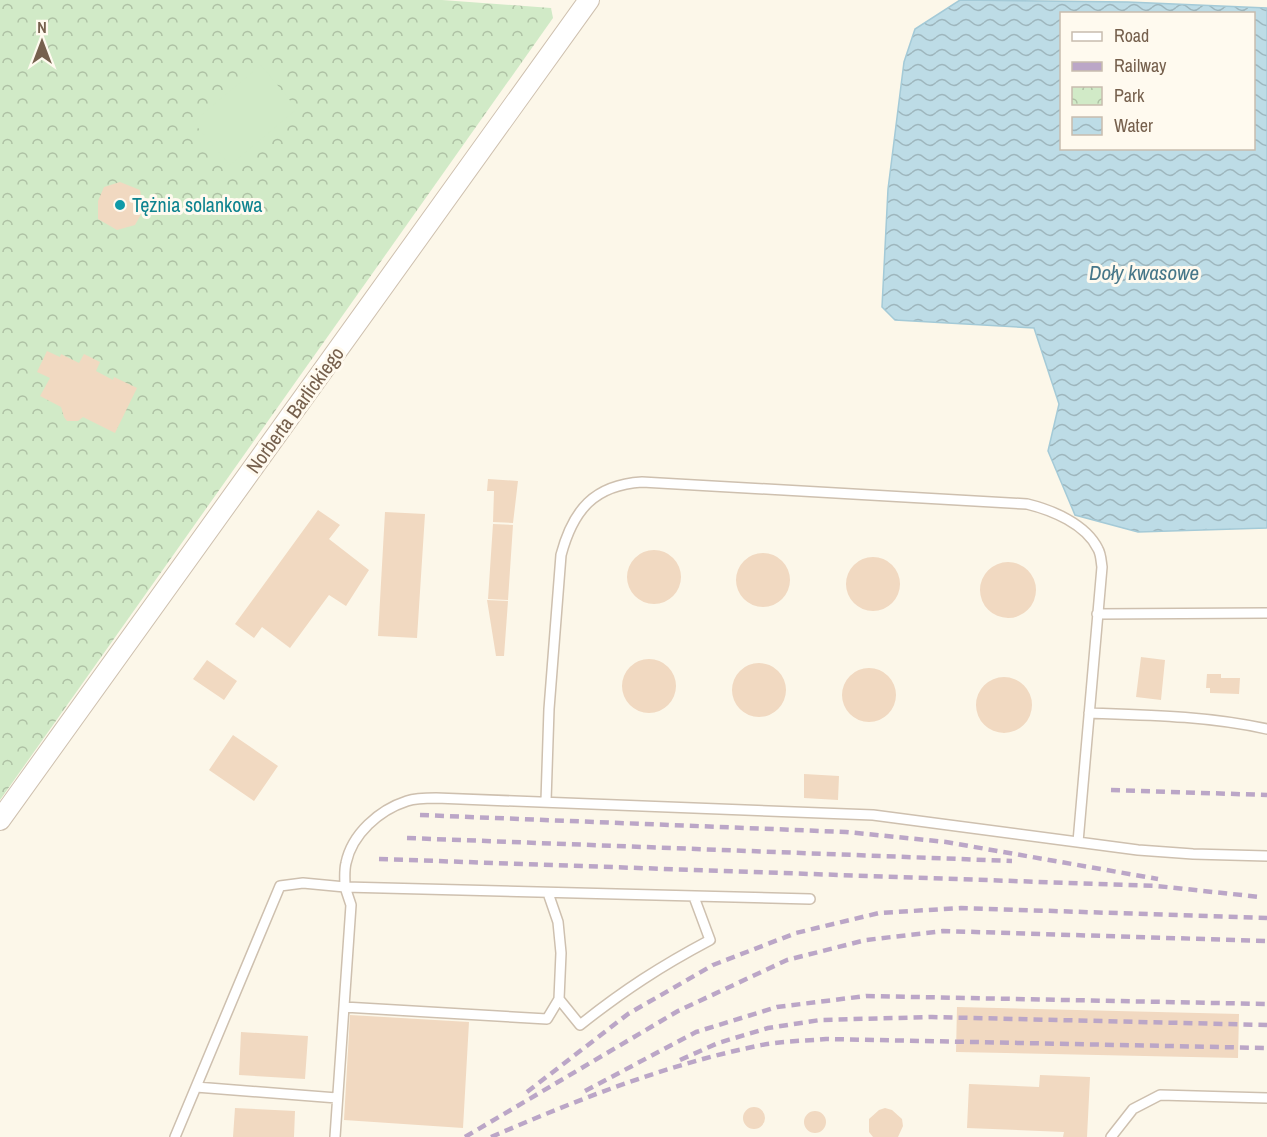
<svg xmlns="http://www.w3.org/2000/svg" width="1267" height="1137" viewBox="0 0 1267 1137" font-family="'Archivo Narrow',sans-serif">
<defs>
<pattern id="park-crowns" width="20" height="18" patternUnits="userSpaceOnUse" patternTransform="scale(1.5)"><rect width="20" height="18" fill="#d1eac7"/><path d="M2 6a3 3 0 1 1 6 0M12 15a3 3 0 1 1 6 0" fill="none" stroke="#aec1a4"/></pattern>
<pattern id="water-waves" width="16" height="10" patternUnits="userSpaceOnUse" patternTransform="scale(1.5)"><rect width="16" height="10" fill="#bddce6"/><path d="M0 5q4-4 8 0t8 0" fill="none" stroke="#9eb6bd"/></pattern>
</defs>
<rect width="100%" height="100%" fill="#fcf7e9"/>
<!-- park -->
<path fill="url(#park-crowns)" d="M0 0H442L551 8 553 18 0 800Z"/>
<!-- pitch -->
<path fill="#d1eac7" d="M261 65 297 109 230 165 193 122Z"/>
<!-- water -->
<path fill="url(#water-waves)" stroke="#a4cad7" stroke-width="1.5" fill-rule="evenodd" d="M960 0 1128 2 1267 8V528L1138 532 1075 515 1048 451 1059 404 1034 328 895 320 882 307 888 189 904 62 915 29ZM1062 14H1254V148H1062Z"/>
<!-- building -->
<path fill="#f1d9c1" d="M120 182 140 190 144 209 135 225 117 230 98 219V201L104 187Z
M47 351 60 357 61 354 79 363 84 354 100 362 96 371 113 380 114 377 137 388 115 433 83 417 78 421H67L64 417 61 407 40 396 50 378 37 372Z
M488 479 518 481 513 523 493 522 494 491H487Z
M318 510 340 525 329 539 369 570 346 606 329 595 290 648 262 627 254 638 235 624Z
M385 512 425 514 417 638 378 636Z
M493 524 513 525 508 600 488 599Z
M627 577a27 27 0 1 1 54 0a27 27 0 1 1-54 0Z
M736 580a27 27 0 1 1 54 0a27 27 0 1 1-54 0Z
M846 584a27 27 0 1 1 54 0a27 27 0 1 1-54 0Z
M980 590a28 28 0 1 1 56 0a28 28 0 1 1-56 0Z
M487 600 508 601 504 656H496Z
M1141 657 1165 660 1161 700 1136 697Z
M622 686a27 27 0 1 1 54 0a27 27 0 1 1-54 0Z
M207 660 237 681 224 700 193 679Z
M732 690a27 27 0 1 1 54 0a27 27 0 1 1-54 0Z
M842 695a27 27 0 1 1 54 0a27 27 0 1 1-54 0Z
M1207 674H1221V678H1240L1239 694 1210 693V688H1206Z
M976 705a28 28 0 1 1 56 0a28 28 0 1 1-56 0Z
M233 735 278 766 254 801 209 770Z
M804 774 839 776 838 800 804 798Z
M957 1007 1239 1014 1238 1058 956 1052Z
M350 1015 469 1022 463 1128 344 1120Z
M241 1032 308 1036 305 1079 239 1075Z
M1040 1075 1090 1077 1087 1137H1063L1064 1132 967 1128 969 1084 1039 1087Z
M743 1118a11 11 0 1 1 22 0a11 11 0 1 1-22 0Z
M235 1108 295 1111 294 1137H233Z
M885 1108 892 1110 902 1119 903 1126 898 1137H873L869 1132V1119L879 1110Z
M804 1122a11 11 0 1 1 22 0a11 11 0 1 1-22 0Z"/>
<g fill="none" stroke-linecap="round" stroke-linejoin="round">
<!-- lane casing -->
<g stroke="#cec0af" stroke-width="12">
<path id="lane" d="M1097 614 1267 613
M1089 713C1149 715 1208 716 1267 729
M546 801 549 709 561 555C573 510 594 485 642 482L1027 504C1052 510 1086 524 1098 549 1101 554 1101 561 1102 567L1078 842
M548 893 558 922 561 953 559 999 580 1025C624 990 661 966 710 940L694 897
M810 899 345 887C345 879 344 871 346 863 352 834 379 810 407 801 416 798 426 798 436 798L873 815 1138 850 1193 854 1267 856
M344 1007 547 1019 559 999
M196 1087 337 1098
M175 1137 280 886 303 883 345 887 351 905 335 1137
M1111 1137 1133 1109 1160 1095 1267 1098"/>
</g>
<!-- street casing -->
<g stroke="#cec0af" stroke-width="22">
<path id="street" d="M0 820 589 0"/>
</g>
<!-- lane -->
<use href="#lane" stroke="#fff" stroke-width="9"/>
<!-- street -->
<use href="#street" stroke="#fff" stroke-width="20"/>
<!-- rail -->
<path stroke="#bba6c7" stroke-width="4.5" stroke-dasharray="9 6" stroke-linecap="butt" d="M1111 790 1267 795
M420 815 846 832 946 842 1158 879
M407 838 1012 861
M379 859 1157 886 1260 897
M680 1060 718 1043 768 1028 820 1020 932 1017 1267 1025
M585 1091 696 1032 777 1007 866 996 1267 1004
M527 1092 628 1014 713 965 796 933 879 913 961 908 1267 918
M465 1137 678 1011 787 960 866 940 943 931 1267 941
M491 1137C577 1100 665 1065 757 1046 779 1041 803 1041 826 1039L1267 1048"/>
</g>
<!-- markers -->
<circle fill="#0f9aa8" stroke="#fffaef" stroke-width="2" cx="120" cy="205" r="6"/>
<g text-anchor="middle" stroke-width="6" stroke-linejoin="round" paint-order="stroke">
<!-- culture labels -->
<g font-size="20" fill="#0d838f" stroke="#fffaef" text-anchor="start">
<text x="132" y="212">Tężnia solankowa</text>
</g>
<!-- street labels -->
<g font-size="20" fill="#76604d" stroke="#fffaef">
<text transform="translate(295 410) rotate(-54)" y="7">Norberta Barlickiego</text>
</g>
<!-- water labels -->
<g font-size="21" font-style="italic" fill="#477789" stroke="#fffaef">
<text x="1144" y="280">Doły kwasowe</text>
</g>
</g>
<!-- legend -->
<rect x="1060" y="12" width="195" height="138" fill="#fffaef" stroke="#c8bcae" stroke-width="1.5"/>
<rect x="1072" y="32" width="30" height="9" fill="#ffffff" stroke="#c8bcae" stroke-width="1.5"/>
<text x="1114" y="42" font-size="18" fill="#76604d">Road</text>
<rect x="1072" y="62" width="30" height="9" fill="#bba6c7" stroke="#c8bcae" stroke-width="1.5"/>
<text x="1114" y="72" font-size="18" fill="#76604d">Railway</text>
<rect x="1072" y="87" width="30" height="18" fill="url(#park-crowns)" stroke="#c8bcae" stroke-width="1.5"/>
<text x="1114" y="102" font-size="18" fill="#76604d">Park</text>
<rect x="1072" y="117" width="30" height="18" fill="url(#water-waves)" stroke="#c8bcae" stroke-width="1.5"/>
<text x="1114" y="132" font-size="18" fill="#76604d">Water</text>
<!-- north arrow -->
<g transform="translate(42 42)" stroke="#fffaef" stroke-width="4.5" paint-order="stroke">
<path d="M0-4.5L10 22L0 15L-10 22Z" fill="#76604d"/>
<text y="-9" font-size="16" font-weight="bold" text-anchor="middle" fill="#76604d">N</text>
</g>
</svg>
